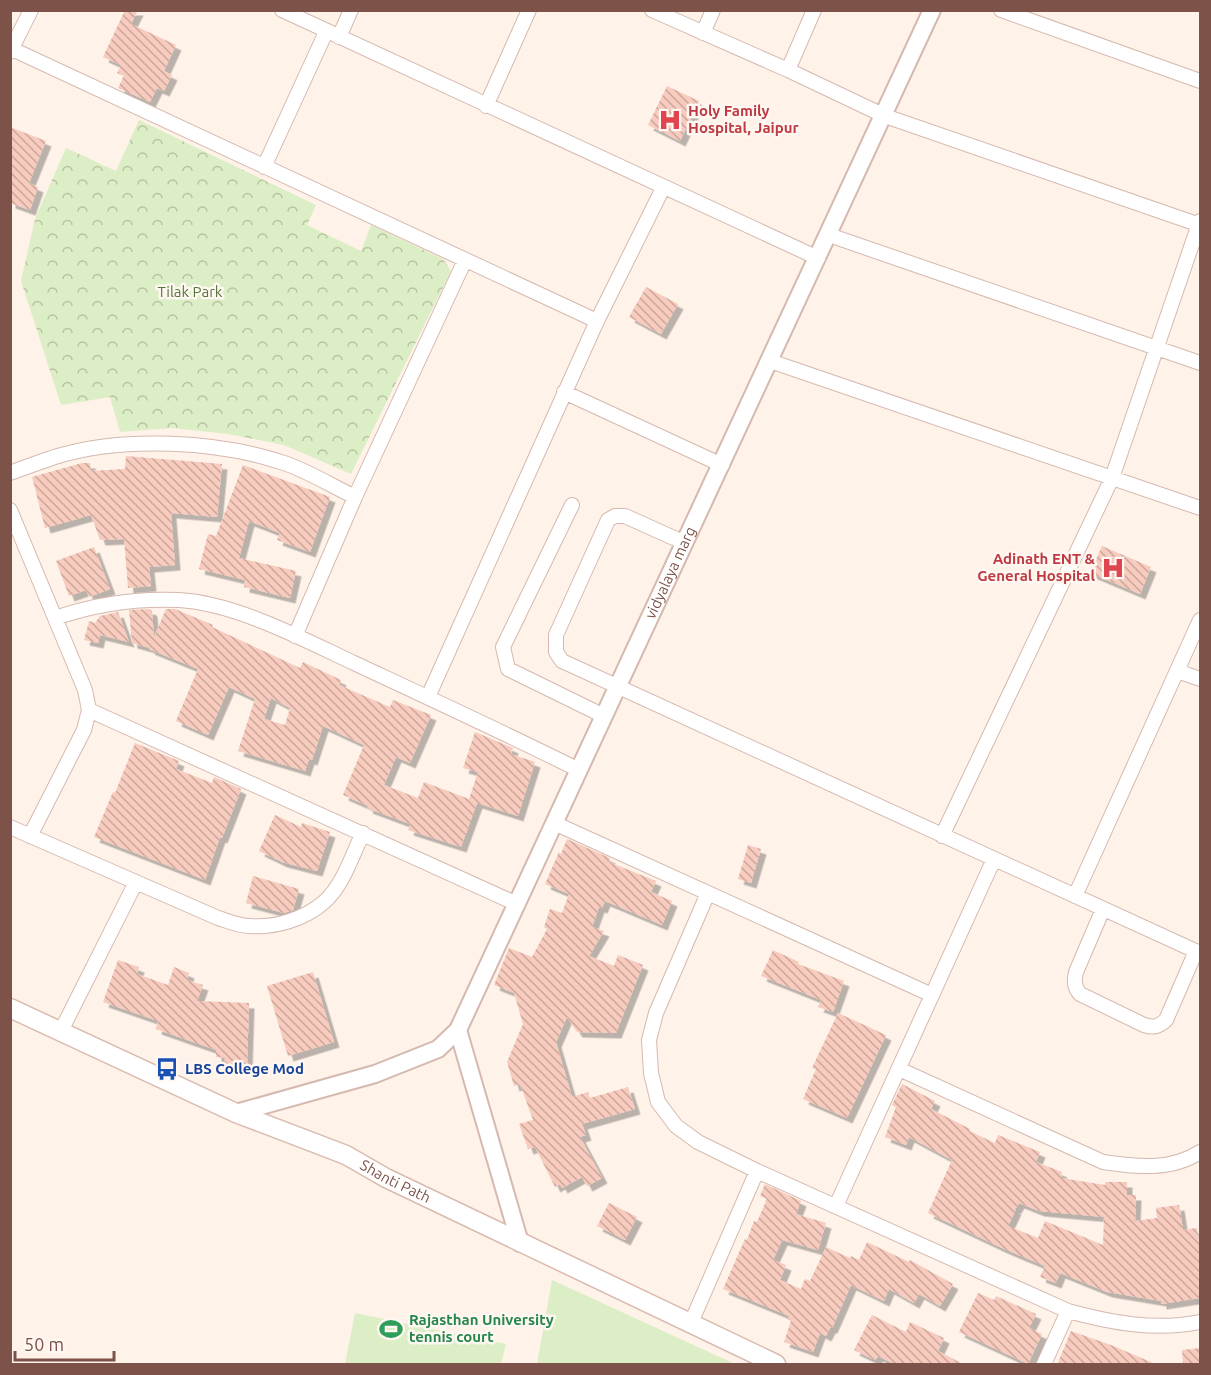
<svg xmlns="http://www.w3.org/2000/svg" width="1211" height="1375" viewBox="0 0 1211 1375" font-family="Ubuntu,sans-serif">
<defs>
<pattern id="park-crowns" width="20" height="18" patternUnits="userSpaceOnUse" patternTransform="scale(1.5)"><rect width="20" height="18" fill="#dceec5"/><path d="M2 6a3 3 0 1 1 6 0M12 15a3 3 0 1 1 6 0" fill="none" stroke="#b7c3a2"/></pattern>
<pattern id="building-back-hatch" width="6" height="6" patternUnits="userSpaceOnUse" patternTransform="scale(1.5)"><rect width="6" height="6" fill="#f7cbbd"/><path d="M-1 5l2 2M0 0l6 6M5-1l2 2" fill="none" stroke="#cda79c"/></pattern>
<filter id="shadow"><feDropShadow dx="5.5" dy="5.5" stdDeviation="0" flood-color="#0004"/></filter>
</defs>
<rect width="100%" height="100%" fill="#fef2e9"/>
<!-- park -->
<path fill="url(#park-crowns)" d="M139 120 316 205 307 225 361 251 371 225 443 259 451 271 351 474 284 445 228 434 171 428 120 432 110 397 61 405 21 281 35 219 66 148 116 171Z"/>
<!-- pitch -->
<path fill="#dceec5" d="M552 1280 735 1364H537Z
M355 1313 506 1344 501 1364H345Z"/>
<!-- building -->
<path fill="url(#building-back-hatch)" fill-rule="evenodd" filter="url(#shadow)" d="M125 10H138L131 24 176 45 164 71 172 75 164 91 157 88 150 102 118 88 124 76 117 73 121 65 103 57Z
M667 86 699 101 680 141 648 125Z
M10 127 46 141 29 183 38 187 30 210 10 203Z
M646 287 678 304 661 334 629 317Z
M126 456 222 464 217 517 171 513 175 565 149 567 151 586 128 588 124 539 100 540 91 515 45 528 32 477 82 463H90L91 471 125 469Z
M243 465 330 497 310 552 277 540 280 533 249 521 239 558 296 571 290 598 244 587 245 580 199 569 208 534 216 536Z
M1102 546 1151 567 1140 594 1090 573Z
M94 547 110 589 89 597 86 590 69 596 56 561Z
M149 609 152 611 154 637 166 609H175L213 625 212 627 300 668 303 662 341 680 339 685 390 707 393 700 431 715 410 763 396 757 384 785 418 798 424 782 469 799 478 772 463 768 475 732 513 748 511 754 535 762 518 816 477 803 461 847 408 830 410 824 367 808 368 806 343 795 364 745 323 726 312 760 309 759 305 771 238 751 255 699 229 687 208 735 176 721 198 669 149 649 150 648 132 643 129 610ZM271 698 290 708 285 725 264 719Z
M118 612 129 642 100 635 98 643 84 640 89 621 95 623 100 616Z
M135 743 179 761 176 769 212 783 214 777 241 789 222 838 220 837 205 880 94 837 113 792 115 793Z
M275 815 301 827 302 823 330 832 317 871 282 862 259 851Z
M567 839 610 858 609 862 656 881 651 892 672 901 662 925 605 901 602 908 599 907 592 927 604 931 589 956 614 966 618 955 643 965 616 1033 577 1032 567 1017 556 1042 572 1097 588 1092 590 1098 628 1087 635 1109 582 1124 586 1135 580 1137 602 1178 587 1186 582 1177 562 1188 560 1184 555 1187 535 1147 528 1149 519 1124 533 1120 520 1084 514 1086 507 1062 523 1024 514 993 494 985 509 948 532 957 547 929 544 927 550 909 562 913 569 894 545 884 559 852 561 854Z
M748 845 761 849 751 883 738 879Z
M253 876 299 889 293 910 284 913 246 903Z
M773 950 799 962 798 964 844 981 833 1012 818 1007 821 1000 761 976Z
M118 960 139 967 137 974 168 985 174 967 189 973 187 980 203 985 197 1001 249 1003 247 1066 224 1065 225 1058 216 1057V1050L156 1029 158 1021 103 1002Z
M313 972 334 1042 288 1056 267 986Z
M838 1013 886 1035 847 1118 803 1099 816 1069 812 1068Z
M902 1084 935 1101 931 1109 970 1129 969 1131 995 1143 998 1135 1040 1152 1036 1162 1062 1172 1061 1178 1105 1185V1182H1127V1195H1136L1135 1221 1157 1218 1156 1208 1179 1205 1183 1230 1197 1228 1200 1248V1298L1161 1304V1301L1107 1292 1060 1273 1056 1283 1040 1277 1045 1266 1002 1248 928 1213 952 1160 909 1137 906 1145 885 1137 896 1107 892 1105ZM1019 1203 1039 1211 1104 1217 1103 1245 1045 1221 1038 1238 1008 1226 1016 1209 1013 1208H1016Z
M765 1184 801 1201 796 1214 826 1223 818 1250 782 1240 773 1260 786 1265 780 1280 801 1289 805 1279 810 1281 826 1247 850 1258 851 1256 859 1260 867 1242 909 1262 910 1260 953 1284 940 1306 919 1294 914 1303 889 1289 884 1301 851 1285 832 1328H830L826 1336 820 1333 813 1352 784 1342 791 1321 788 1319 789 1316 723 1289 745 1239 747 1240 754 1221 757 1222 767 1199 760 1196Z
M609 1203 637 1217 625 1240 597 1226Z
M978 1293 994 1300 996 1296 1036 1314 1029 1328 1042 1334 1028 1364 959 1332Z
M872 1315 906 1332 910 1322 944 1338 938 1351 965 1365H896L878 1356 875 1360 854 1350Z
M1071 1331 1111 1345 1158 1365H1057Z
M1200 1348V1365H1183L1182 1350Z"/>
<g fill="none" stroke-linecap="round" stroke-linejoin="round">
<!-- minor casing -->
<g stroke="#d5b9af" stroke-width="16">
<path id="minor" d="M282 10 818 258
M652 10 788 70 885 116 1200 225
M1001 10 1200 81
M703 33 713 10
M339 37 351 10
M12 49 597 321
M10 52 31 10
M788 70 814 10
M486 106 529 10
M264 167 326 32
M829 235 1200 363
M770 361 1200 508
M564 392 722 465
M10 473C26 467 42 461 58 456 124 436 219 441 284 463 308 471 332 486 355 497
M572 505 503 647 508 669 604 716
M10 510 85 690 89 710 84 730 30 836
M685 543 625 516H615L608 520 556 635V652L562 661 1200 953
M55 618C95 604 136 598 179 600 235 603 303 639 354 663 429 698 505 733 579 770
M295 636 355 497 465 260
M1177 671 1200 679
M428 697 597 321 663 188
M89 710 517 904
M554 823 932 995
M10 827 218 918C228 921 239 926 250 926 275 928 305 919 324 902 343 886 352 855 363 833
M942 836 1112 478 1200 221
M708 893 656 1013 649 1040 651 1073 658 1102 676 1126 698 1142 757 1171 1068 1311C1113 1323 1155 1331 1200 1322
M1075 896 1200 620
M1103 909 1076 972C1074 981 1074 987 1080 994L1144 1025C1154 1028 1158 1027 1166 1020L1196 951
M61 1031 136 882
M899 1069 1103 1162C1137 1167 1171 1171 1200 1152
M836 1206 994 859
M690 1325 757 1171
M1044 1364 1068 1311"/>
</g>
<!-- tertiary casing -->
<g stroke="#d5b9af" stroke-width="20">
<g id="tertiary">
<path d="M458 1030 520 1243"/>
<path id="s1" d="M236 1113 375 1074 438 1049 458 1030 932 10"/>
</g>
</g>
<!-- secondary casing -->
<g stroke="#dabaae" stroke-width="21">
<g id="secondary">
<path id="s2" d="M10 1008 236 1113 346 1155 386 1178 776 1364"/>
</g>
</g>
<!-- minor -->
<use href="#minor" stroke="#fff" stroke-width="14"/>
<!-- tertiary -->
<use href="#tertiary" stroke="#fff" stroke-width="16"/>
<!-- secondary -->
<use href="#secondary" stroke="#fff" stroke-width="18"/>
</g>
<!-- icons -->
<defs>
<g id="hospital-bare" transform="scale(1.8)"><path d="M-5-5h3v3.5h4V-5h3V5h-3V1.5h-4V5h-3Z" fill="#e0444e" stroke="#fff7f1" stroke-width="2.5" paint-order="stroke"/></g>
<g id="bus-bare" transform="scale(1.8)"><path d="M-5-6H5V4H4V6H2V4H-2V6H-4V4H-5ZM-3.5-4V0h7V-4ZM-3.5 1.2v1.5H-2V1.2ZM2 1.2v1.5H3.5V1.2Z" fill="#1a4fb4" stroke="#fff7f1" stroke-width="2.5" paint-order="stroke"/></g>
<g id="stadium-bare" transform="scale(1.8)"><path d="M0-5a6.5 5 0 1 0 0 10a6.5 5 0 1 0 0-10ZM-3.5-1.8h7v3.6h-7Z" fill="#2e9e5b" stroke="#fff7f1" stroke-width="2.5" paint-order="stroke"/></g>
</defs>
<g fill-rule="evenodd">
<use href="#hospital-bare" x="670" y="120"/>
<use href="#hospital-bare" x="1113" y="568"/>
<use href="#bus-bare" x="167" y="1069"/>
<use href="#stadium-bare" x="391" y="1329"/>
</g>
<g text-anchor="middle" stroke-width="5" stroke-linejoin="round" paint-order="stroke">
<!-- health labels -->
<g font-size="15" font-weight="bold" fill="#be3a42" stroke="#fff7f1" text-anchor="start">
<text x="688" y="116">Holy Family<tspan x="688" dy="17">Hospital, Jaipur</tspan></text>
<text x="1095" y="564" text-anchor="end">Adinath ENT &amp;<tspan x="1095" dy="17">General Hospital</tspan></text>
</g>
<!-- park labels -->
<g font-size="15" fill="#56773a" stroke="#fff7f1">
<text x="190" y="297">Tilak Park</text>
</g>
<!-- street labels -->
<g font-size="15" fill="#7c5249" stroke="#fff7f1">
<text dy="5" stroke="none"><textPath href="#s1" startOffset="744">vidyalaya marg</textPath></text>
<text dy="5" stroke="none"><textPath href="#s2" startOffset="423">Shanti Path</textPath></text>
</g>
<!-- transit labels -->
<g font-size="15" font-weight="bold" fill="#164399" stroke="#fff7f1" text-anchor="start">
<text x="185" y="1074">LBS College Mod</text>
</g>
<!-- leisure labels -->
<g font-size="15" font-weight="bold" fill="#27864d" stroke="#fff7f1" text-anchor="start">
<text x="409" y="1325">Rajasthan University<tspan x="409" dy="17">tennis court</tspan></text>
</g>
</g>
<!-- border -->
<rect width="1211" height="1375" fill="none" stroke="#7c5249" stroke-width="24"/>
<!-- scale -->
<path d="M15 1351v9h99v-9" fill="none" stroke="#7c5249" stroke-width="3"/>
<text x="24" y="1351" font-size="18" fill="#7c5249" stroke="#fff7f1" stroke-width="4.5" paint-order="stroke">50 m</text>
</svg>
